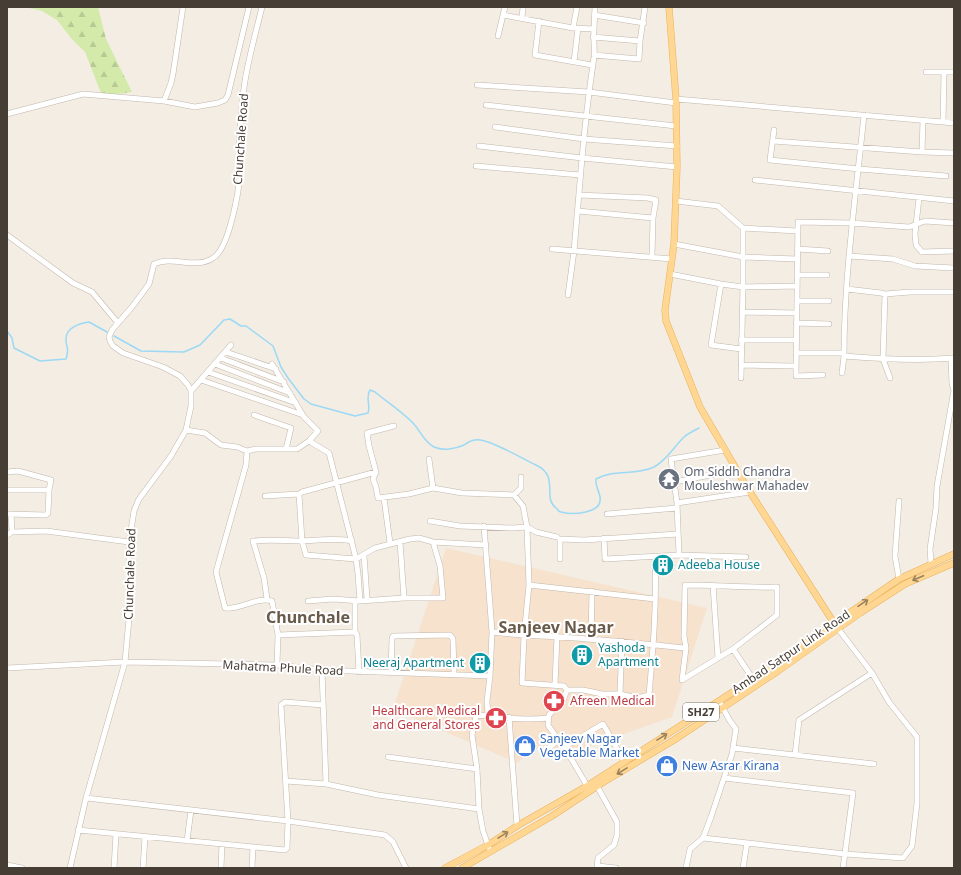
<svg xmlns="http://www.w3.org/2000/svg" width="961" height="875" viewBox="0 0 961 875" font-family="'Noto Sans',sans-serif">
<defs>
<pattern id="forest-firs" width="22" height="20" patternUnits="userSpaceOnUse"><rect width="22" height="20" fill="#d4eaaa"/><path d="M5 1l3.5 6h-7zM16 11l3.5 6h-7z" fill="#b7ca93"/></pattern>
</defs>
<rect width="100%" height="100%" fill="#f3ede4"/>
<!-- commercial -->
<path fill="#f7e2ce" d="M446 548 707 608 672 717 561 756 550 739 517 763 393 709Z"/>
<!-- forest -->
<path fill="url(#forest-firs)" d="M25 7H98L106 39 132 92 110 95 101 93 85 52 71 38 57 20 42 11Z"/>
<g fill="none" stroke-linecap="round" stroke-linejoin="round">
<!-- stream -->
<path stroke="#9cd9f4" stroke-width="1.5" d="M7 331 12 338 14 348 40 361 66 359C70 347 66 349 66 340 65 328 80 323 89 322L107 332
M114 336 141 351 184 352 200 345 224 320 230 319 241 326H246L273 346 281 367 288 378 304 399 311 404 355 416 368 413C371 405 365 398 370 390L375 392C387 402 401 411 412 422 421 431 423 441 434 447 443 451 455 449 464 445 467 443 471 440 475 440 488 438 523 459 536 465 560 476 542 498 556 508 559 510 557 511 561 512 572 515 603 514 600 497 599 490 595 486 596 479 614 469 635 476 654 467 667 460 673 448 683 438 687 434 693 431 699 428"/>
<!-- minor casing -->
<g stroke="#c2b7aa" stroke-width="6">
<path id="minor" d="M505 7 503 15 573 28 594 29C593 38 595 48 594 57 589 91 585 124 582 158L677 167
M594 15 644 23
M522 18 523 7
M539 21 535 55 592 65
M573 28 577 7
M594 29 595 7
M498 36 503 15
M593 37 640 41
M594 55 639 59 640 41 645 7
M574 62 578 28
M926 72H954
M477 85 589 92 676 103
M676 99 954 123
M164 101 171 83 173 74 183 7
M486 105 676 126
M7 114 83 94 164 101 195 107 218 103 225 100 228 95 249 7
M943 122 944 73
M495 127 584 139 677 146
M774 130 770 160 859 169 946 176
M773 141 922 152 954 153
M479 146 582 158 574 251 568 295
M922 152 923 120
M476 166 580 175
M755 180 954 201
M579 195 648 198 656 200 653 218 652 257
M919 198 915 234 916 245 922 252 954 251
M676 201 718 206 743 228V287L741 378
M578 211 653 218
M743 228 797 231
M7 235 73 283 92 292 118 323
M674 244 743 257 797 259
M552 249 672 259
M797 249 828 251
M849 256 893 259 915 266 954 268
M670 274 721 284 743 287 797 286
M797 275H827
M721 284 711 345 741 349
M847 289 881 293 885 294 910 292H954
M885 294 883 359 890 378
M797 301H829
M742 312 796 313
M796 323 829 324
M741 340H796
M226 352 276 369
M796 353H844
M844 356C844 275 856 195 864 115
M221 358 284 382
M215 364 290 393
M741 365 795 366
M208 372 296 403
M842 373 844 356C880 359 917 361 953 358
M823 375 796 376 798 222 851 223 909 227 925 221 954 223
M201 380 303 415
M191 391 231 345
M254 415 291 428 286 449
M394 426 367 433 369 446 376 472 373 479 376 487 378 498 409 494 433 488 462 493 514 495 523 506 527 527 536 532 557 537
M186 430 205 433 221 445 237 447 247 451 246 465 216 572 225 608C240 610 258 596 272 601L278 635 277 665
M309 441 329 453 356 559 358 574 360 601
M247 451 256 449H297L309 441 318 431 304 417 272 364
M429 459 433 488
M7 472 18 471 51 480 49 490H7
M674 482 737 470
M299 494 302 541 306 555 356 559 375 548 410 539 419 538 433 542 486 545
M514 495 521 488V477
M265 496 299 494 302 492 376 472
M384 498 390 543
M677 503 671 459 725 450
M7 514 46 515 48 513 49 490
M11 514 12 532 46 531 129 542
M607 514 677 508
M430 521 460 526 513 528 527 527 529 585
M484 526 492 632
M7 535 12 532
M604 538 605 559 679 555 677 503 750 492
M400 542 404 598
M364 555 367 599
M679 555 746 557
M560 559V539L584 540 678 534
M931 563 930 549 936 508 937 486 954 390 952 384 951 358
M899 579 895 556 899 501
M713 585 718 658
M267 599 264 578 253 541C270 539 286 541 302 541 319 540 335 538 352 541
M308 601 333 599 360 601 404 598H443L440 566 433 542
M355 601V632L357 635 359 672
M278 635 355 632
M591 639 592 591
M733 649 777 615V587C746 588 716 585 685 585L684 636 686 648 682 680 733 649 755 682
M7 668 125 662 277 665 322 670 490 676
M322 670 326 784
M391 672 392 639 393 636 450 635 453 639 454 674
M555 685 557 636
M567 690 564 686 522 683 524 636 529 585 655 599
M620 694 622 641
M488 715C508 719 529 720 549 718
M509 717 517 826
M550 747 559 740
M564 747 603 724 624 761
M733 748 874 764
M795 755 799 720 872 673
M388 757 477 769
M724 778 853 793 843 868
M286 781 326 784 378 795 479 809
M597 786 617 822V835L614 845 598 858 597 868
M589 789 572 760 548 725 549 715 564 698 567 690H583L602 694H620L637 698 649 695C653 650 657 603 655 557
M86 798 288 821 385 835 393 842 406 868
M78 830 285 850 287 848 288 821 281 705 285 702 323 705
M703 838 845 854 903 858 912 846 917 803V737L889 702 872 673 836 626
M187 841 191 810
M489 848 483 831 479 809 477 769 472 735 476 716 488 715 487 701 490 676 492 632C524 636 556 636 587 639 620 641 653 645 686 648
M7 865 22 868
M598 866 616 868
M70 868 86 798 125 662 129 619V542L134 511 139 499 171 456 186 430 191 406V391L188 385 180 376 163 367 123 353 113 346 110 341 109 337 112 330 132 307 149 284 154 264C173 255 195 270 213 258 229 249 239 191 240 173 241 161 239 150 239 139 241 120 242 100 245 81 249 56 256 32 262 7
M114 868 116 834
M143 868 145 837
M221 868 222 844
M252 868 253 847
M686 868 690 849 703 838 711 817 732 754 736 729 730 721 719 701
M743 868 747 843"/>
</g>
<!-- major casing -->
<g stroke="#ebb25b" stroke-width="7">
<path id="major" d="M669 7 676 99 677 167 674 244 665 310 666 321 700 407 748 489 834 623
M445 868 488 845 517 826 587 786 753 679 899 579 954 554
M462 868 552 816 602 783 674 740 778 671 860 613 905 584 954 563"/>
</g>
<!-- minor -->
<use href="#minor" stroke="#fff" stroke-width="5"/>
<!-- major -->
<use href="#major" stroke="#ffd692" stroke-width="6"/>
</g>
<!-- one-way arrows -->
<defs><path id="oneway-shaft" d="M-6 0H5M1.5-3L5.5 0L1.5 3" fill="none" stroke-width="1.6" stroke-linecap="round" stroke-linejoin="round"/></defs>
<g stroke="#99825e">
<use href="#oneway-shaft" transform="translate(918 578) rotate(157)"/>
<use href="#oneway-shaft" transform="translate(863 603) rotate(-34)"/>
<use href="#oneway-shaft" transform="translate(662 737) rotate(-32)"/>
<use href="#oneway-shaft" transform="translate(622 771) rotate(149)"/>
<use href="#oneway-shaft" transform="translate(503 835) rotate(-32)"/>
</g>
<!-- icons -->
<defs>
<g id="temple-disc" transform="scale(1.15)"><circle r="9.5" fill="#6b7280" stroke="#fff"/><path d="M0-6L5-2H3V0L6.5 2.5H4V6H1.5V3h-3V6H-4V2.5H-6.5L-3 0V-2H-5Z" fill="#fff"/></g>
<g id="building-disc" transform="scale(1.15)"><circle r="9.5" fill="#0f9aa8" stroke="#fff"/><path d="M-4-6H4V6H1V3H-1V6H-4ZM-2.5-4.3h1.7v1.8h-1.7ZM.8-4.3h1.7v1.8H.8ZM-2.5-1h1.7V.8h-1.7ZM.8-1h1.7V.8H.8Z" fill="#fff"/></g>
<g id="pharmacy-disc" transform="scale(1.15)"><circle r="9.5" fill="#e0444e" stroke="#fff"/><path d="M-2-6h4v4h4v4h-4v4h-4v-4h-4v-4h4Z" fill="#fff"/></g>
<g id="shop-disc" transform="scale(1.15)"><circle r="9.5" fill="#3f7fe0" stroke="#fff"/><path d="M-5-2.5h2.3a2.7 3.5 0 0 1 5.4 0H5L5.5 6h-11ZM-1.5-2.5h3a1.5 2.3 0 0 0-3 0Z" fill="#fff"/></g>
</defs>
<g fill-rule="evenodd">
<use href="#temple-disc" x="669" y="479"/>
<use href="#building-disc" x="663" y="565"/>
<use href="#building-disc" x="582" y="655"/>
<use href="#building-disc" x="480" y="663"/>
<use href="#pharmacy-disc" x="554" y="701"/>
<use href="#pharmacy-disc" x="496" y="718"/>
<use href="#shop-disc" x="525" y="746"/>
<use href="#shop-disc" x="667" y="766"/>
</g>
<g text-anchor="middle" stroke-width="4" stroke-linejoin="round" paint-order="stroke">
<!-- shield labels -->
<rect fill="#fff" stroke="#7e7771" stroke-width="1" x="683" y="703" width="36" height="18" rx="3"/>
<g font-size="11" font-weight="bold" fill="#463d34">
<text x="701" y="716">SH27</text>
</g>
<!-- street labels -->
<g font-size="12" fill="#463d34" stroke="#fff">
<text transform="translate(241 139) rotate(-86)" y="4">Chunchale Road</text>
<text transform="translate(130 574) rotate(-88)" y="4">Chunchale Road</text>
<text transform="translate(791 652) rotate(-34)" y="4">Ambad Satpur Link Road</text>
<text transform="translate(283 668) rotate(3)" y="4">Mahatma Phule Road</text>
</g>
<!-- worship labels -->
<g font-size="12" fill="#5b616d" stroke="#fff" text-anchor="start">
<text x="684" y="476">Om Siddh Chandra<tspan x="684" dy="14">Mouleshwar Mahadev</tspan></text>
</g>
<!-- culture labels -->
<g font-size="12" fill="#0d838f" stroke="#fff" text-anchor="start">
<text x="678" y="569">Adeeba House</text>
<text x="598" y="652">Yashoda<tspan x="598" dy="14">Apartment</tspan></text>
<text x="464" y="667" text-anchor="end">Neeraj Apartment</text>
</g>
<!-- health labels -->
<g font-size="12" fill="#be3a42" stroke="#fff" text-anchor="start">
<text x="570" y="705">Afreen Medical</text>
<text x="480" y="715" text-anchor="end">Healthcare Medical<tspan x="480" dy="14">and General Stores</tspan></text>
</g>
<!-- shop labels -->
<g font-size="12" fill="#366cbe" stroke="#fff" text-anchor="start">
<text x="540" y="743">Sanjeev Nagar<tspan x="540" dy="14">Vegetable Market</tspan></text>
<text x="682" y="770">New Asrar Kirana</text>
</g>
<!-- district labels -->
<g font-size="16" font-weight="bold" fill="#695a4a" stroke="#fff">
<text x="308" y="623">Chunchale</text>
<text x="556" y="633">Sanjeev Nagar</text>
</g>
</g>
<!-- border -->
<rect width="961" height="875" fill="none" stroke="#463d34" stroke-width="16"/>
</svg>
